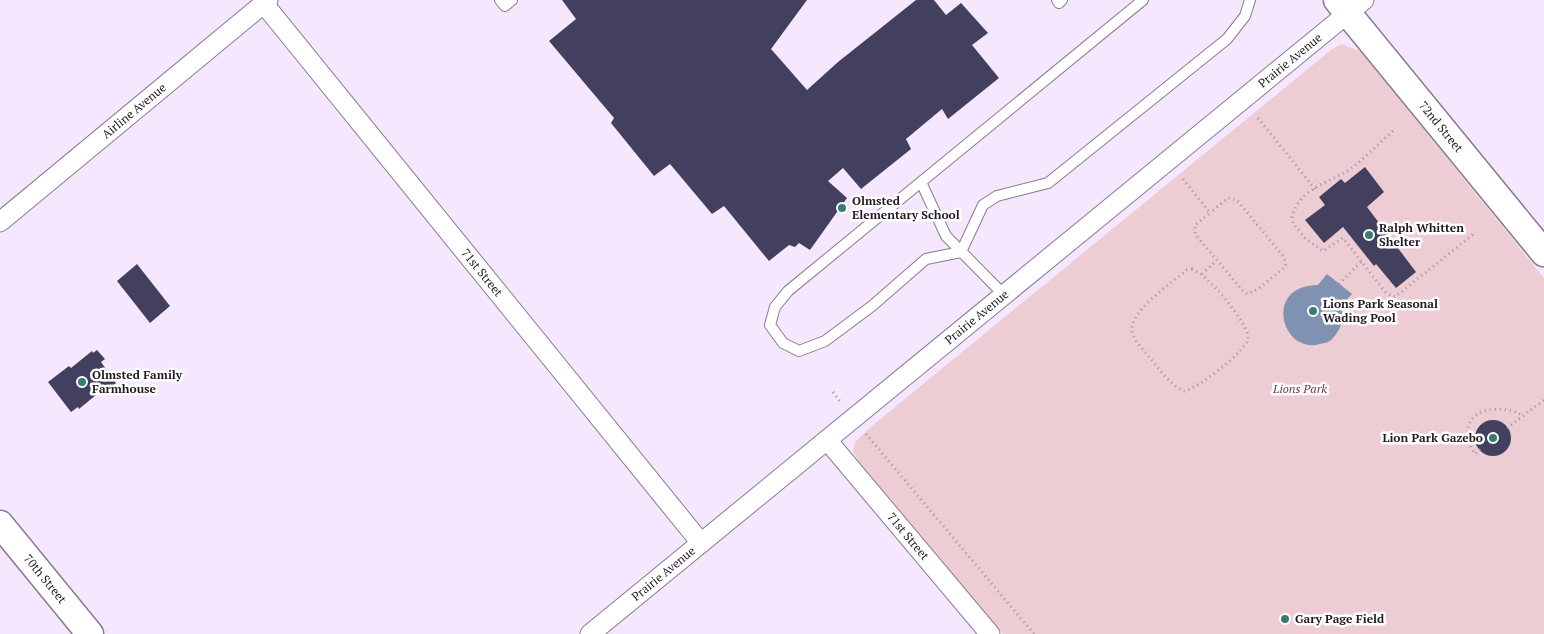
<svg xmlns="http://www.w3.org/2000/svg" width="1544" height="634" viewBox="0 0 1544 634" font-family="'PT Serif',serif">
<rect width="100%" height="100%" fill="#f5e7fd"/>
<!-- green -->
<path fill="#edcdd3" d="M1341 44 1360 51 1544 278V634H1003L861 464 853 452 855 442 873 425 1331 50Z"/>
<!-- water -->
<path fill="#7f92b2" d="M1327 274 1352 294 1341 306C1344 318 1342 328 1333 338 1330 342 1325 343 1320 344 1281 355 1263 285 1318 285Z"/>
<!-- building -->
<path fill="#43405f" d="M562 0H807L771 49 807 90 838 62 916 0H934L946 15 961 3 988 33 972 45 999 78 948 119 942 109 906 139 911 149 861 189 843 168 828 181 847 198 810 250 799 243 795 247 789 245 769 261 724 206 712 214 670 164 654 176 611 123 614 118 549 41 576 19Z
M1365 167 1384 192 1367 207 1416 272 1396 288 1376 264 1374 266 1343 227 1324 243 1305 220 1325 205 1319 197 1341 179 1345 183Z
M137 264 170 306 150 323 117 281Z
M97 350 105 359 101 362 116 383 109 389 107 386 79 409 78 407 71 412 48 382 69 366 71 368 92 351 93 353Z
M1475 438a18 18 0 1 1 36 0a18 18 0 1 1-36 0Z"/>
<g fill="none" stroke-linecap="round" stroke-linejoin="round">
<!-- lane casing -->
<g stroke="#887c8f" stroke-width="12">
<path id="lane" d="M500 0 505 6 512 0
M1057 0 1059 3 1062 0
M921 182 946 236 1004 295
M961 252 926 259 872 306 825 341 799 351 783 343 770 325 775 307 788 291 1143 0
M961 252 983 205 997 196 1048 183 1227 39 1245 16 1250 0"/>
</g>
<!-- street casing -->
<g stroke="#887c8f" stroke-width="21">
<g id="street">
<path id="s1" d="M264 4 701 543"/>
<path id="s2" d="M0 222 268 0"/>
<path id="s3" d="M827 440 990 634"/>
<path id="s4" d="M590 634 1364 0"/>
</g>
</g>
<!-- secondary casing -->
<g stroke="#887c8f" stroke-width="29">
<g id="secondary">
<path id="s5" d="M1337 0 1544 253"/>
<path id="s6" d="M0 524 90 634"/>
</g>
</g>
<!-- path -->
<path stroke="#9d93a3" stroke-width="3" stroke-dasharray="1 4" stroke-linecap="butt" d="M1258 118 1315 189
M1393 131C1379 143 1367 156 1353 167 1332 183 1300 186 1292 217L1293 223 1305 238 1323 251 1343 238 1386 293 1395 297 1476 232
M1183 179 1210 213 1195 225V234L1243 291 1247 294 1258 289 1285 267 1286 263 1283 256 1237 200 1228 198 1210 213
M1192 269C1206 273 1250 324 1248 339 1246 351 1196 390 1184 391 1170 385 1161 371 1151 359 1145 351 1134 342 1132 331 1129 312 1172 282 1187 270Z
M1202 274 1216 261
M1339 284 1361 262
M833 392 841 403
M1507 428 1544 400
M866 434 1034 634
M1480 449 1475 454C1451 417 1489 399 1522 415"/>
<!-- lane -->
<use href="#lane" stroke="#fff" stroke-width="10"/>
<!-- street -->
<use href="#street" stroke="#fff" stroke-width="19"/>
<!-- secondary -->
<use href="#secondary" stroke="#fff" stroke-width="26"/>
</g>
<!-- markers -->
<g fill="#377c72" stroke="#fff" stroke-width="2">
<circle cx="842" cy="208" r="5"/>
<circle cx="1369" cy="235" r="5"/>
<circle cx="1313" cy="311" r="5"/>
<circle cx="82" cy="382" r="5"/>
<circle cx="1493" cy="438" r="5"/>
<circle cx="1285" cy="619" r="5"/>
</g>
<g text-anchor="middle" stroke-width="5" stroke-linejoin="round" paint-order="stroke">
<!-- street labels -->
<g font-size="12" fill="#201b22" stroke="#fff">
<text dy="4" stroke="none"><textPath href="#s4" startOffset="905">Prairie Avenue</textPath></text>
<text dy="4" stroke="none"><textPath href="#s2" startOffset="174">Airline Avenue</textPath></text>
<text dy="4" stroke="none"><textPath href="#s5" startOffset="164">72nd Street</textPath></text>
<text dy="4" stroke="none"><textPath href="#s1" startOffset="346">71st Street</textPath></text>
<text dy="4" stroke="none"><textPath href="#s4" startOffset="500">Prairie Avenue</textPath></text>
<text dy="4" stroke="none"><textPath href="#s3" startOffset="126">71st Street</textPath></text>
<text dy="4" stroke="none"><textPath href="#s4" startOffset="95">Prairie Avenue</textPath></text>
<text dy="4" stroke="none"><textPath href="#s6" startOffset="71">70th Street</textPath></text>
</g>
<!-- poi labels -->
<g font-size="12" font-weight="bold" fill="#201b22" stroke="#fff" text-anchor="start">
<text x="852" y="205">Olmsted<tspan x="852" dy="14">Elementary School</tspan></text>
<text x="1379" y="232">Ralph Whitten<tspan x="1379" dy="14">Shelter</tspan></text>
<text x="1323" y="308">Lions Park Seasonal<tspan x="1323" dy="14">Wading Pool</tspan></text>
<text x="92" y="379">Olmsted Family<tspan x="92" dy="14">Farmhouse</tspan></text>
<text x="1483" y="442" text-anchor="end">Lion Park Gazebo</text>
<text x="1295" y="623">Gary Page Field</text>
</g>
<!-- park labels -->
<g font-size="12" font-style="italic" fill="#723846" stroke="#fff">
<text x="1300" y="393">Lions Park</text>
</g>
</g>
</svg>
